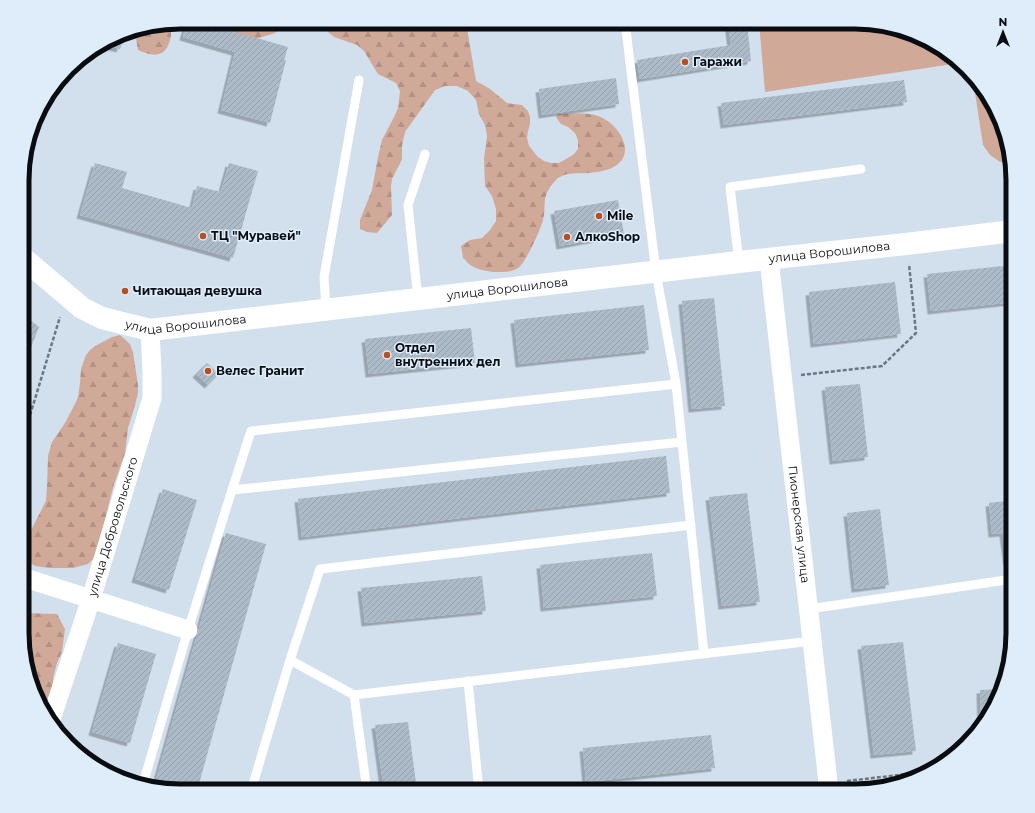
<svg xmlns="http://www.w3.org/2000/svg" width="1035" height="813" viewBox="0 0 1035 813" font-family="Montserrat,sans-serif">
<defs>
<pattern id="forest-firs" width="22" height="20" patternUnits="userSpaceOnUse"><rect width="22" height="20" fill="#d1a999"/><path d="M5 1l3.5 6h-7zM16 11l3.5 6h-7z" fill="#b29083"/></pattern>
<pattern id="building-hatch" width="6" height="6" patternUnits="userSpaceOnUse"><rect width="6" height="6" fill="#adbbc8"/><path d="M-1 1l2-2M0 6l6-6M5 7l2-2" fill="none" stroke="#94a0ab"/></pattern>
<filter id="shadow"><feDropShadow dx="-3.5" dy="3.5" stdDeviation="0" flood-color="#0004"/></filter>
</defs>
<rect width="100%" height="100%" fill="#d2e0ee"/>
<!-- forest -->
<path fill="url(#forest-firs)" d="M198 22H284L281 28 275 33 252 40Z
M315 22H466L476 81 490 89 507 103 522 105 528 111 530 117V124L528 131 527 138 529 146 538 157 544 161 551 163H559L573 155 578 149V140L575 133 568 127 561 124 556 117 558 114C568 114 579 113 589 114 604 115 620 128 624 143 626 149 625 158 620 162 613 170 599 172 589 173 577 174 564 171 555 181 551 185 546 193 545 199 544 206 545 213 543 220 541 229 525 264 518 268 513 272 504 272 498 272 490 272 479 270 472 266 468 264 466 260 463 258L461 246 470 240 482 238 490 230 496 221V209L492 196 485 186 484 159 487 136 485 125 479 114 476 100 468 91 457 86H445L435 90 405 132 402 146V159L392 179 391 186 392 215 377 233 367 232 360 229V220L372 190 378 157 382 140 394 117 398 108 400 91 396 83 378 74 364 51 357 45 334 37 321 26Z
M172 23C171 28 171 32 171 36 167 57 156 58 138 50L136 38V29Z
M120 335 130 344 133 352 138 385V393L134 409 128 428 125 454 114 484 101 535 94 558 88 564 73 568H49L35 566 29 562 25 557 23 550 28 536 46 501 47 486 48 456 52 442 65 423 75 404 78 397 80 383 81 369 86 355 91 349 97 345 112 337Z
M22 613 57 614 65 629 62 652 57 663 54 674 51 698 46 712 38 703 22 644Z"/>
<!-- garden -->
<path fill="#d1a999" d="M759 22H865L915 34 960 63 765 92Z
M978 86 997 110 1009 161 1000 162 990 155 983 145 975 93Z"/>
<!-- building -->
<path fill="url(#building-hatch)" filter="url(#shadow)" d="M187 22H200L288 47 284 60H286L270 123 221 110 235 52 183 37Z
M728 22H747L751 61 640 79 637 60 731 45Z
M125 33 120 49 104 45 114 39Z
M616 78 619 104 542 115 539 89Z
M904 80 907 102 724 125 721 103Z
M95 163 127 172 122 188 192 208 197 186 221 192 229 163 258 171 233 258 80 215Z
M618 200 624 234 560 246 554 211Z
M1013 265V302L931 311 927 274Z
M895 282 901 334 814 344 809 292Z
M714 298 725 406 692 409 682 301Z
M644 305 649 350 519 364 514 320Z
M23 314 39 327 23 368Z
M471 328 475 363 369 374 365 339Z
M207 363 219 374 208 385 196 374Z
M860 384 868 457 833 461 825 387Z
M666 456 670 493 302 537 298 499Z
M163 489 197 500 169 590 135 579Z
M747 493 760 602 722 606 709 497Z
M1013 500V562L1007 563 1003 533 992 534 989 503Z
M880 509 889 585 855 589 847 513Z
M226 533 266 544 197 791H170L154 787Z
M652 553 657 596 544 608 540 565Z
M482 576 486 611 365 623 361 588Z
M903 642 916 751 874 755 861 646Z
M118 643 156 654 130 743 92 732Z
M1002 689 1001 694 981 725 980 690Z
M408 722 417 791H384L375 725Z
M711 735 715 768 586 782 583 748Z"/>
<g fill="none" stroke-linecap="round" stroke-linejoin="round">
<!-- path -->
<path stroke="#6d767f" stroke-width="2.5" stroke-dasharray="4 2" stroke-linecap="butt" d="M801 375 882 366 916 333 909 264
M23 438 60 317
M847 781 925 772"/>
<!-- lane -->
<path stroke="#fff" stroke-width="9" d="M625 22 656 272 676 384 704 654
M739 262 730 187 861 169
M418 299 408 205 425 154
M326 310 324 277 359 80
M232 490 251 431 676 384
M809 609 1013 579
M290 660 354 695
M468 681 479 791
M143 784 188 630 232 490 682 442
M251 791 290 660 320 569 691 525
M367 791 354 695 812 641"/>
<!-- street -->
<g stroke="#fff" stroke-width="19">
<path id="s1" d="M769 259 829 791"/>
<path d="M22 577 188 630"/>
<path id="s2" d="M51 719 91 599 152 398V372L150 330"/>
</g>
<!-- secondary -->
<path stroke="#fff" stroke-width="22" id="s3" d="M23 258 82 308 102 318 150 330 739 262 906 244 1013 231"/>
</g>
<!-- markers -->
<g fill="#b65023" stroke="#dfedfb" stroke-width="1.5">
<circle cx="685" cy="62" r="4"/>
<circle cx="599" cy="216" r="4"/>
<circle cx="203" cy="236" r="4"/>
<circle cx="567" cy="237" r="4"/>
<circle cx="125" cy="291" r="4"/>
<circle cx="387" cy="355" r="4"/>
<circle cx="208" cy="371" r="4"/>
</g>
<g text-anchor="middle" stroke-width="3" stroke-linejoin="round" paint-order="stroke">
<!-- poi labels -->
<g font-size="12" font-weight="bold" fill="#090d12" stroke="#dfedfb" text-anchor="start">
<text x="693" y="66">Гаражи</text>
<text x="607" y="220">Mile</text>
<text x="211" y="240">ТЦ "Муравей"</text>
<text x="575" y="241">АлкоShop</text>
<text x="133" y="295">Читающая девушка</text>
<text x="395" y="352">Отдел<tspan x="395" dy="14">внутренних дел</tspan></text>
<text x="216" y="375">Велес Гранит</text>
</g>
<!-- street labels -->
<g font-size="12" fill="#090d12" stroke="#dfedfb">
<text dy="4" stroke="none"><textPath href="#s3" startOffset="833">улица Ворошилова</textPath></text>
<text dy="4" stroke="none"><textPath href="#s3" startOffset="509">улица Ворошилова</textPath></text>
<text dy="4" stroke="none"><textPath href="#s3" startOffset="185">улица Ворошилова</textPath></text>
<text dy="4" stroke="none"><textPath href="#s1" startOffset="267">Пионерская улица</textPath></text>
<text dy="4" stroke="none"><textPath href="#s2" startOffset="202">улица Добровольского</textPath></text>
</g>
</g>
<!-- crop -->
<path d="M0 0H1035V813H0ZM180 29H855A151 151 0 0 1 1006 180V633A151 151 0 0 1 855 784H180A151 151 0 0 1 29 633V180A151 151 0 0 1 180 29Z" fill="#dfedfb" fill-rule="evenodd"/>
<path fill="none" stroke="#090d12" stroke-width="5" d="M180 29H855A151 151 0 0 1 1006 180V633A151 151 0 0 1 855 784H180A151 151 0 0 1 29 633V180A151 151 0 0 1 180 29Z"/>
<!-- north arrow -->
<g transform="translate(1003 32)" stroke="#dfedfb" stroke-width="3" paint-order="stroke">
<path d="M0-3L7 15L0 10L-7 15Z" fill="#090d12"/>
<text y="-6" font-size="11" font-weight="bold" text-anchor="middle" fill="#090d12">N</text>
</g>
</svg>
